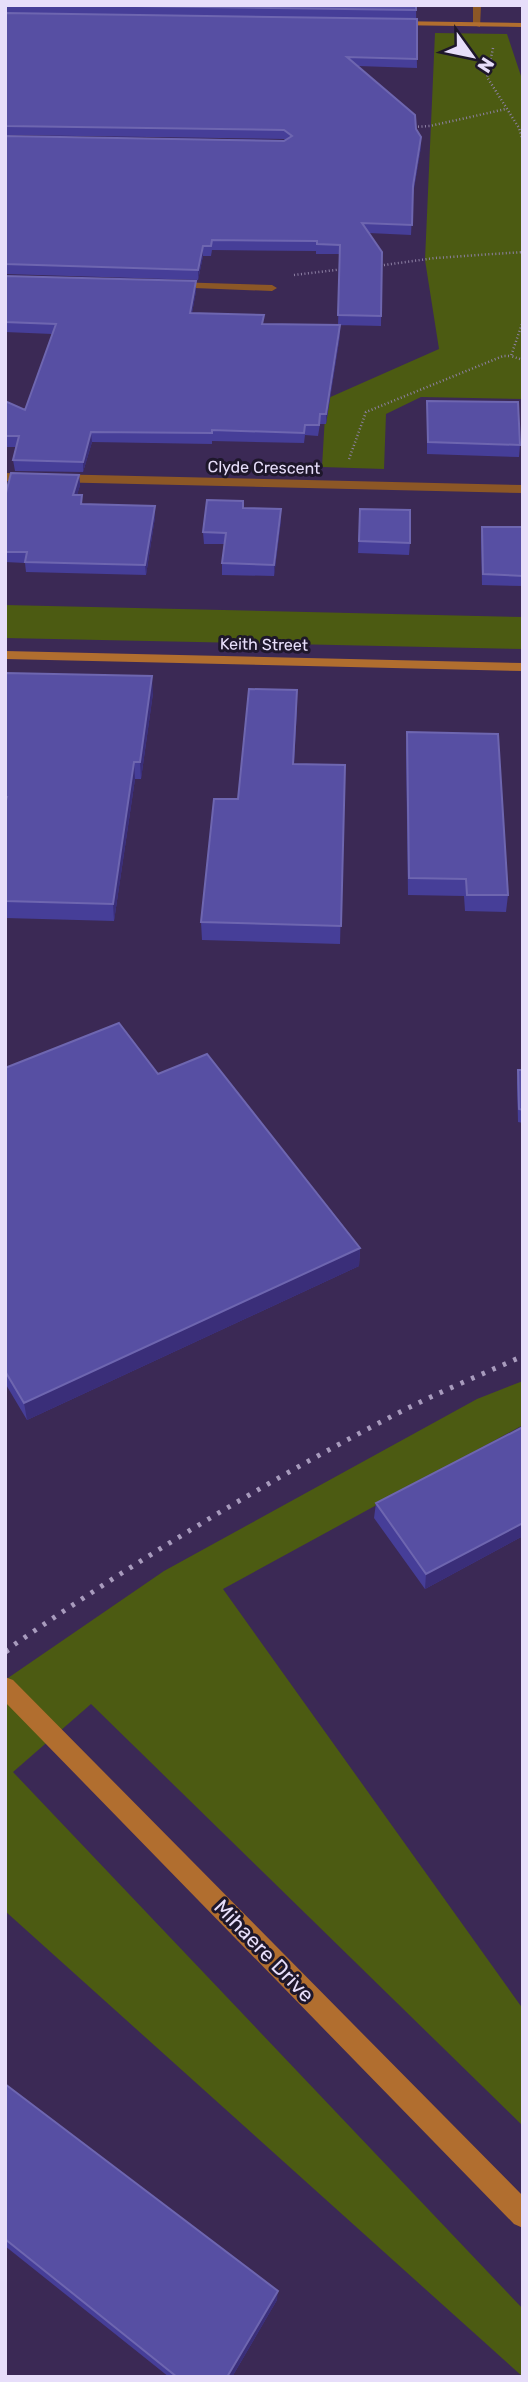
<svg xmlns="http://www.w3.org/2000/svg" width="528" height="2382" viewBox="0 0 528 2382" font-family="Rubik,sans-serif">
<rect width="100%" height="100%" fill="#3b2955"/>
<!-- green -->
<path fill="#4c5b12" d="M435 33 507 34 523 82V399L421 397 386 414 384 469 322 467 326 399 439 349 425 260Z
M5 605 523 617V649L5 638Z
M523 1381V1425L223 1589 523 2009V2126L91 1704 13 1772 523 2309V2377L5 1911V1680L164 1571 477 1399Z"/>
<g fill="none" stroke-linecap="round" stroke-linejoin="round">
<!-- path -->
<path stroke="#8e81a5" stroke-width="2.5" stroke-dasharray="1 2.5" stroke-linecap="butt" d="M493 48 487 77 519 128 523 141
M411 127 430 126 506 109
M377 266 435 258 523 252
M294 275 344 269
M523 321 511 356 523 360
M349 459 366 412 503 356H511"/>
<!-- street -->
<path fill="#8c5726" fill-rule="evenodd" d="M473 5H481L480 27 473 25Z
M173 282 272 285 277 288 272 291 169 287V283Z
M5 473 523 485V493L5 481Z"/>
<!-- secondary -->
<path fill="#b16e2f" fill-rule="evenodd" d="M393 21 523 23V27L390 25Z
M5 651 523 663V671L5 659Z
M5 1677 13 1680 523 2196V2228L514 2224 5 1702Z"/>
<!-- rail-far1 -->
<path stroke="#a89bbd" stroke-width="5" stroke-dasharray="3.5 8" stroke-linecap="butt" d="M5 1651C132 1563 264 1482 402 1411 441 1391 483 1374 523 1356"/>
<!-- rail -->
<path stroke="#a89bbd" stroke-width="7" stroke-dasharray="4.5 10" stroke-linecap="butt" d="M5 1651 8 1649"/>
</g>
<!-- wall -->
<path fill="#463e98" d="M5 5H432H416L417 68 358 66 416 129 421 147 413 194 411 235 369 233 382 252 381 326 338 325 340 254H316V251L212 250 211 256H203L198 280 5 274V136L285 140 284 139 5 135Z
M5 276 196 281V291L192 313 264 324 340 325V335L326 424H320L318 436 305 435 304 443 212 441V444L92 442 83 472 15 471 13 460 16 447H5V401L25 410 52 334 5 332Z
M427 401 520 445 519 457 427 454Z
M79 475 80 485 77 495 83 504 155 517 146 575 26 572 25 563 5 562V497Z
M243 501V508L281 520 274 576 222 575V563L224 544H204L203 532Z
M360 509 410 543 409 555 358 553Z
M482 527 523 533V586L482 585 481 538Z
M5 673 153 693 141 779H135L114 921 5 918Z
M297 708 294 764 345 765 340 944 202 940 201 922 238 799Z
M407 732 508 895 506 912 465 911 464 896 408 895 406 749Z
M5 1068 158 1074 360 1248 359 1266 27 1420 5 1383Z
M518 1070H523V1123L518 1122 517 1083Z
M523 1427V1536L425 1589 374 1518 376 1503Z
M5 2084 277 2300 232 2377H169L5 2246Z"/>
<!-- shaded-wall -->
<path fill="#3a2e79" d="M421 137V147L413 195V186Z
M203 246V256L198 280V270Z
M196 281V291L190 323V313Z
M340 325V335L326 424V414Z
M91 432 92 442 83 472V462Z
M79 475 80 485 74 506 73 495Z
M155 506V517L146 575 145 565Z
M281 509V520L274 576V565Z
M152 676 153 693 141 779 140 762Z
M134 762 135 779 114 921 113 904Z
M360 1248 359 1266 27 1420 24 1403Z
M523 1523V1536L425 1589 426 1574Z
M278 2291 277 2300 232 2377H227Z"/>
<!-- building -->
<path fill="#574fa3" stroke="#6e66b0" stroke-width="2" d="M65 5H416V10Z
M5 13 417 19V59L347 57 415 115 416 129 421 137 413 186 412 225 362 223 382 252 381 316 338 315 340 245 317 244V241L212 240 211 246H203L198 270 5 264V136L284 141 292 136 284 130 5 126Z
M5 276 196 281 190 313 264 315 262 324 340 325 326 414H320L319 425H305L304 433 212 430V433L91 432 83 462 13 460 19 436H5V401L25 410 56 324 5 322Z
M427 401 518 402 520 445 428 442Z
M11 473 79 475 73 495H82L81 504 155 506 145 565 25 562 27 552H5V497Z
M207 500 243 501V508L281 509 274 565 222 563 226 533 203 532Z
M360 509 410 510V543L359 541Z
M482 527H522L523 576 483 574Z
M5 673 152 676 140 762H134L113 904 5 901V804L7 797H5Z
M249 689 297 690 293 764 345 765 341 926 201 922 214 799H238Z
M407 732 498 734 508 895H467L466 879 409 878Z
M119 1023 158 1074 207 1054 360 1248 24 1403 5 1371V1068Z
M518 1070H523V1110L519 1109Z
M523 1427V1523L426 1574 376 1503Z
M5 2084 278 2291 227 2377H177L5 2239Z"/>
<g text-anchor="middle" stroke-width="6" stroke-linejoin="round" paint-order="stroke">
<!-- far-street labels -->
<g font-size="16" fill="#e7defa" stroke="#1e172b">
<text transform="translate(264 467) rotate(1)" y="6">Clyde Crescent</text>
<text transform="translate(264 644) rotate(1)" y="6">Keith Street</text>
</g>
<!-- near-street labels -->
<g font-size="21" fill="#e7defa" stroke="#1e172b">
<text transform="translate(264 1951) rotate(46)" y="7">Mihaere Drive</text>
</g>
</g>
<!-- border -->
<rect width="528" height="2382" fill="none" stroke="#e7defa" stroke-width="14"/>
<!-- north arrow -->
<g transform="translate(472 56) rotate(123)" stroke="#1e172b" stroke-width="5" paint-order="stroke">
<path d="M0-5L12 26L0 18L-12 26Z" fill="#e7defa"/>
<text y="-10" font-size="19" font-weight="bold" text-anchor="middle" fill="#e7defa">N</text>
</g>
</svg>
